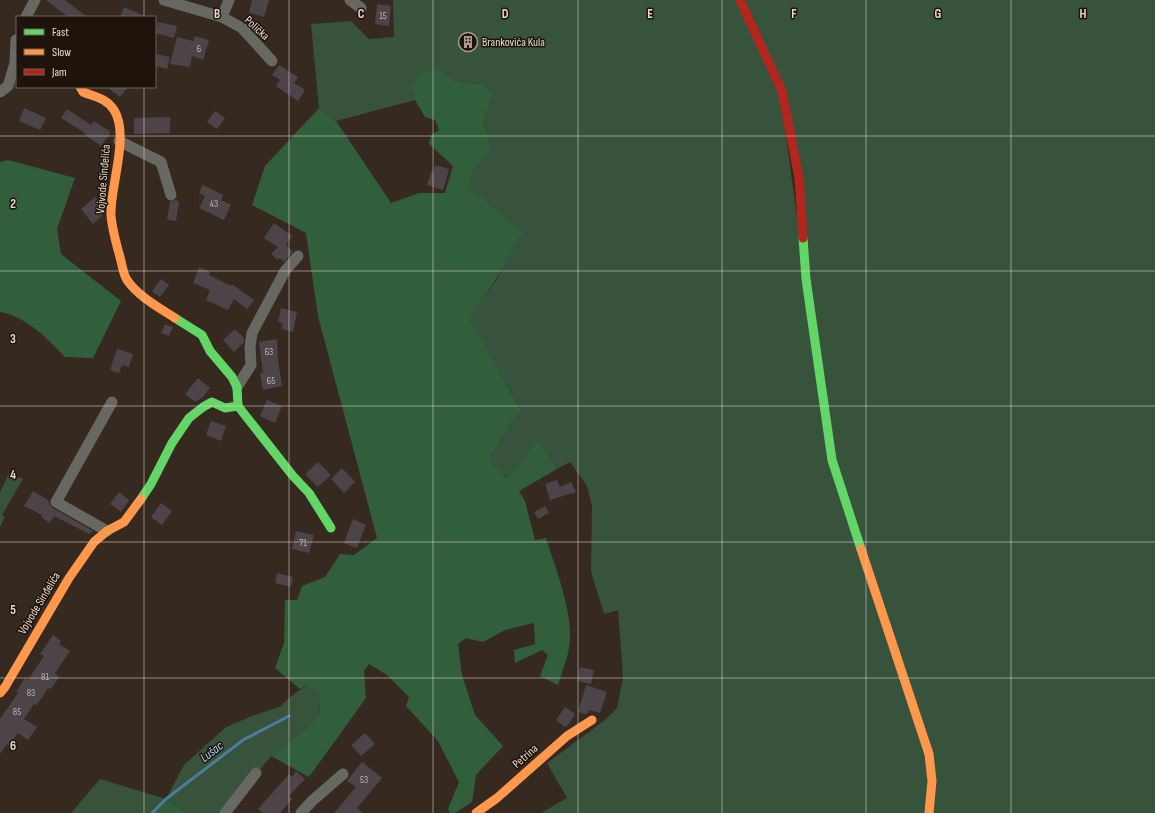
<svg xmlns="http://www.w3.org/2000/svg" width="1155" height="813" viewBox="0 0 1155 813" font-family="'Sofia Sans Condensed',sans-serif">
<rect width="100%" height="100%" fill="#36291f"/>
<!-- green -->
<path fill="#37533c" d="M393 0H739L780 92 830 460 928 754 927 813H541L567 798 547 763 605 720 617 708 623 678 618 610 604 614 591 571 592 506 587 486 570 462 557 469 540 442 516 470 504 478 492 464 491 456 512 422 522 412C505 380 485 350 468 318L497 279 505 262 469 188 473 171 492 149 483 122 494 93 482 84 465 83 454 80 442 71 412 89 415 100 336 121 319 108 311 24 351 21 369 39 394 37Z
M742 0H1155V813H930L934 781 833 460 783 91Z
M9 473 23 479 2 515 5 517 0 527V492Z
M307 685 319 695 320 711 308 727 271 756 225 813H185L166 799 152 813H71L100 779 166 799 184 765 226 727 250 717 281 706 290 697Z"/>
<!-- forest -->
<path fill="#315f3d" d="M432 71H442L454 80 465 83 482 84 494 93 483 122 492 149 473 171 469 188 522 232 496 279 469 318 522 412 512 422 491 456 492 464 505 478C520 468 526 457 535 441L540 442 557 469 519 491 525 501 535 540 546 538C555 567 571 607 570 637 570 653 563 669 558 685L540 676 548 655 542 650 515 663 514 650 535 644 534 623 505 630 483 642 466 638 458 644 462 675 475 715 503 746 476 775 472 802 455 813H450L448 809 459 782 438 741 406 706 409 697 387 675 369 664 364 671 366 698 309 777 271 756 308 727 320 711 319 695 307 685 300 689 275 668 284 643 285 600H297L302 586 325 577 340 554 354 555 377 538 318 316 306 233 252 205 265 166 319 108 336 121 391 203 419 193H445L453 166 429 144 431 135 439 130 435 120 425 117 415 100 412 89 419 75Z
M8 160 75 178 57 229 61 254 121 301 93 358 65 357C47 338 27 317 0 312V162Z
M166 799 185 813H152Z"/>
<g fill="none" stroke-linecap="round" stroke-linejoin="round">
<!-- stream -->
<path stroke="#4c7b9e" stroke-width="3" d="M152 813 166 799 243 740 289 716"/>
</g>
<!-- building -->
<path fill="#4c4449" d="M46 0H65L87 17H68Z
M252 0H269L264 17 249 13Z
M377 4 391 6 389 26 375 24Z
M124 7 147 17H120Z
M158 22 177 26 174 38 155 33Z
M461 42a7 7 0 1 1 14 0a7 7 0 1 1-14 0Z
M195 36 209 40 203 60 192 56 190 67 170 64 177 37 193 41Z
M157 54 170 57 167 69 155 66Z
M279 65 298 77 294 83 305 90 298 101 276 86 280 80 272 75Z
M107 87H128L120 97Z
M24 108 46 118 40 130 19 121Z
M67 109 91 125 94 121 111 132 101 146 84 134 85 133 61 118Z
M215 111 225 118 217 129 207 122Z
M170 117V133L134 134V118Z
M435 165 449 169 443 190 427 185 431 172 433 173Z
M203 185 223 195 221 200 231 205 224 220 199 208 205 196 199 193Z
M95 197 103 207 102 216 93 224 81 209Z
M175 200 179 201 176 221 167 220 170 202Z
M274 223 292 236 286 245 293 252 284 262 280 258 278 260 271 254 278 247 264 238Z
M199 267 210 272 209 275 231 286 232 284 254 300 247 309 234 299 228 310 206 300 210 290 193 283Z
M161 279 169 285 160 297 152 291Z
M281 308 297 312 293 332 281 329 283 323 278 322Z
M165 324 173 327 169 336 161 333Z
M235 329 244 338V342L234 352 223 340Z
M277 339 278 360 282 386 263 390 260 373H263L259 342Z
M117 349 133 354 129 367 122 365 119 373 110 370Z
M198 378 210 388 203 397 195 402 185 394Z
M267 400 282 406 275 423 260 416Z
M211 421 226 426 221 441 206 435Z
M318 462 331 475 318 487 305 474Z
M342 468 355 482 344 493 331 479Z
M557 480 560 487 571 482 576 492 550 500 545 484Z
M33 491 48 500 50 505 53 508 93 531 89 534 54 516 50 523 41 517 42 515 24 506Z
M119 492 129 500 121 512 110 504Z
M161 503 172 511 162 525 151 517Z
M545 506 549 513 538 519 534 512Z
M353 519 366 525 357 548 344 543Z
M296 531 314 535 309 553 292 549Z
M277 573 293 577 291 587 275 583Z
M53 635 61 641 59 644 70 651 55 673 59 677 51 689 48 688 37 705 34 704 24 719 37 727 28 740 18 733 9 746 7 744 0 754V719L18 693 16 692 25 678 28 680 44 656 40 654Z
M580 667 594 670 591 684 577 681Z
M586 685 607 692 600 713 589 710V712L585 714 578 712Z
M565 707 575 714 569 724 565 727 556 720Z
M365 733 375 744 361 756 351 745Z
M362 762 382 778 357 808 363 813H334L356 787 347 781Z
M296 771 305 779 289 796 292 799 280 813H263L258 809 289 774 292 777Z"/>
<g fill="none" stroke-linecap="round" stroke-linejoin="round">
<!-- street -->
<path stroke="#686862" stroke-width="11" d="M164 0 222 17 242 28 272 61
M350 0 361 8
M26 17 35 0
M222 17 229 0
M0 92 8 86 15 63 16 40
M119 141 161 162 171 195
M237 387 251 365 250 347 252 333 285 271 298 256
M107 531 56 502 112 402
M225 813 256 773
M301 813 312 801 343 774"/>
<!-- fast -->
<path stroke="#63d668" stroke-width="9" d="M803 238 806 279 832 460 861 549
M175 318 202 335 210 351 232 377 237 387 238 406 293 476 309 493 331 528
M141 499 151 484 172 443 189 418 203 407 212 402 225 408 238 406"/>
<!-- slow -->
<path stroke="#ff974d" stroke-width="9" d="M80 87 83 92C95 97 106 98 114 110 130 135 110 186 111 215 112 229 116 243 120 257 122 264 123 274 127 280 138 296 158 307 175 318
M861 549 929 754 932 781 929 813
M0 693 5 687 69 578 94 542 107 531 124 522 141 499
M476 813 497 798 567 736 592 720"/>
<!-- jam -->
<path stroke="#b3261e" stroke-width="9" d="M740 0 782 91 799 178 803 238"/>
</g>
<!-- grid -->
<path fill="none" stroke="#e8d9cd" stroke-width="1" stroke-opacity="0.55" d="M144 0V17M289 0V813M433 0V813M578 0V813M722 0V813M866 0V813M1011 0V813M144 87V813M0 136H1155M0 271H1155M0 406H1155M0 542H1155M0 678H1155"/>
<!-- icons -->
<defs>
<g id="building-ring" transform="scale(1)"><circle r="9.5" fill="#1e140c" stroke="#aa9b90" stroke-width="1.5"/><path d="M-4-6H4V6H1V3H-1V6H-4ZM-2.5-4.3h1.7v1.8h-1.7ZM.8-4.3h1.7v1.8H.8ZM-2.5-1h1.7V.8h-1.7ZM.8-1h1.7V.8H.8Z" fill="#aa9b90"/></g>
</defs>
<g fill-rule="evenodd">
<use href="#building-ring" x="468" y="42"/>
</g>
<g text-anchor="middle" stroke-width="3" stroke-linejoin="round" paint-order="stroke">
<!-- number labels -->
<g font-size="10" fill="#c1b4ac">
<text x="383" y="19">15</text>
<text x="199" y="52">6</text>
<text x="214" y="207">43</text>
<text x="269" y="355">63</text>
<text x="271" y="384">65</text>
<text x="303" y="546">71</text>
<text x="45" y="680">81</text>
<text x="31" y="696">83</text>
<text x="17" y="715">85</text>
<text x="364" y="783">53</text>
</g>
<!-- street labels -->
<g font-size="12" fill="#e8d9cd" stroke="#1e140c">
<text transform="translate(257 28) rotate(43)" y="4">Polička</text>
<text transform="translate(103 179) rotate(-85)" y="4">Vojvode Sinđelića</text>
<text transform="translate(39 603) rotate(-59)" y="4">Vojvode Sinđelića</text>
<text transform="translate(525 756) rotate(-41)" y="4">Petrina</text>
</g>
<!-- poi labels -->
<g font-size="12" fill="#e8d9cd" stroke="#1e140c" text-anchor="start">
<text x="482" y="46">Brankovića Kula</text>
</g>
<!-- water labels -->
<g font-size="13" font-style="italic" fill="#abd8fb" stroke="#1e140c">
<text transform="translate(211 751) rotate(-38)" y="5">Lušac</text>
</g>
</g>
<g font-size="13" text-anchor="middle" font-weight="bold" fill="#e8d9cd" stroke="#1e140c" stroke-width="3" stroke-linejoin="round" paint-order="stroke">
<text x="217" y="18">B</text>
<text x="361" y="18">C</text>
<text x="505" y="18">D</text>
<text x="650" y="18">E</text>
<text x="794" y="18">F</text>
<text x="938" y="18">G</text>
<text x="1083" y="18">H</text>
<text x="13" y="208">2</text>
<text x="13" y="343">3</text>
<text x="13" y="479">4</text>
<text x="13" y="614">5</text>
<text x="13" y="750">6</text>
</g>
<!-- legend -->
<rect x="16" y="16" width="140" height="72" fill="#1e140c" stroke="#6f6359"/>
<rect x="24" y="29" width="20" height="6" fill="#63d668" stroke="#6f6359"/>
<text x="52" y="36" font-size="12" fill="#e8d9cd">Fast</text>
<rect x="24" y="49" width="20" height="6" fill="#ff974d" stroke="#6f6359"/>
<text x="52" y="56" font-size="12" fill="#e8d9cd">Slow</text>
<rect x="24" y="69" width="20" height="6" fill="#b3261e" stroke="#6f6359"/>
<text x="52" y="76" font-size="12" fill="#e8d9cd">Jam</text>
</svg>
